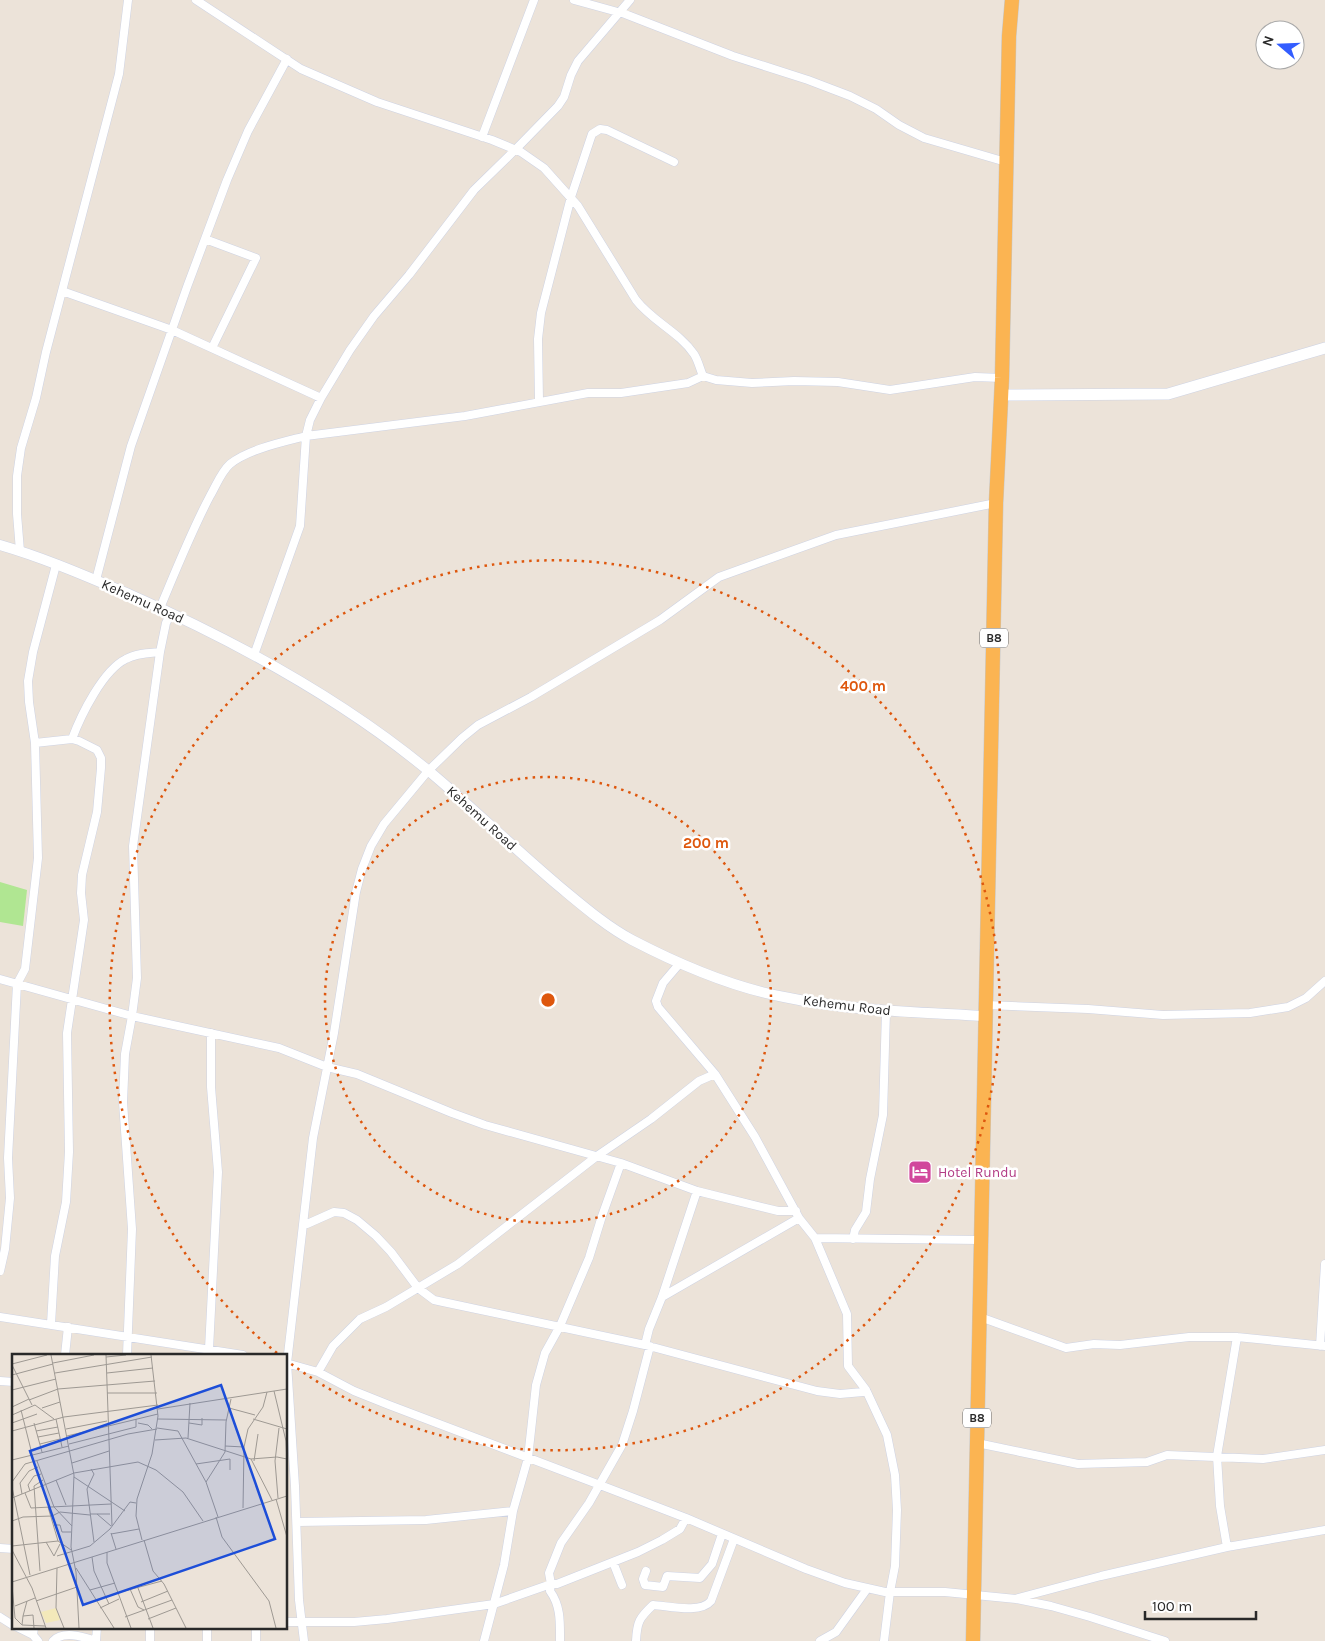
<svg xmlns="http://www.w3.org/2000/svg" width="1325" height="1641" viewBox="0 0 1325 1641" font-family="Karla,sans-serif">
<rect width="100%" height="100%" fill="#ece3d9"/>
<!-- green -->
<path fill="#b0e692" d="M0 882 27 890 23 926 0 922Z"/>
<g fill="none" stroke-linecap="round" stroke-linejoin="round">
<!-- minor casing -->
<g stroke="#ced3e3" stroke-width="9">
<path id="minor" d="M196 0 301 69 377 102 492 140 521 152 544 168 578 206 636 300C652 321 679 332 694 354 698 360 700 369 703 376L716 380 752 383 794 381 838 382 890 390 975 377 1002 378
M574 0 625 14 733 56 808 80 850 96 876 109 899 125 924 138 1006 162
M482 137 534 0
M205 239 256 258 212 348
M62 291 172 330 321 398
M539 401 538 339 541 313 571 197 592 134 600 129 607 130 674 162
M20 551 17 514V476L21 448 36 398 46 352 119 74 128 0
M96 580 131 446 187 287 227 180 248 131 287 59
M160 608C176 570 191 532 210 496 216 486 221 472 230 464 249 449 283 442 306 436L465 416 588 393H621L688 383 703 376
M254 655 300 526 306 436 310 420 321 398 350 350 374 316 409 275 474 190 516 149 558 106 564 97 571 75 578 61 630 0
M72 739C81 715 103 670 126 659 136 653 149 653 160 652
M35 743 72 739 79 741 97 750 101 758V768L97 812 82 875 81 893 84 920 67 1033 69 1152 66 1202 55 1256 51 1324
M680 963 663 983 656 1001 658 1007 715 1074 755 1137 799 1218 815 1238 847 1314 848 1366 866 1390 887 1435 895 1475 897 1510 895 1566 890 1592 884 1641
M0 979 132 1016 279 1048 327 1067 357 1074 452 1113 485 1125 621 1163 697 1191 778 1211H796
M986 1005 1088 1009 1163 1015 1250 1013 1288 1007 1306 998 1325 981
M303 1224H307L334 1212 344 1213 357 1220 376 1236 391 1252 418 1288 434 1300 443 1302 645 1345 817 1391 840 1394 863 1392 866 1390
M815 1238 980 1240
M853 1239 855 1230 866 1212 870 1179 883 1115 886 1011
M0 1271 5 1249 10 1198 8 1158 17 984 25 969 38 858 35 743 29 702 28 681 33 652 56 565
M662 1297 799 1218
M0 1317 243 1355
M980 1317 1066 1348 1094 1344 1120 1345 1189 1337H1237L1325 1346
M645 1345 649 1329 662 1297 697 1191
M1320 1346 1325 1264
M209 1349 218 1172 211 1087V1033
M65 1355 68 1327
M127 1355 132 1229 123 1102 125 1054 132 1016 137 978 133 846 160 652 166 623 171 613
M286 1363 318 1372 354 1391 389 1405 600 1485 686 1518 806 1569 845 1583 885 1592H945L1016 1599 1051 1606 1090 1617 1165 1641
M318 1372 333 1346 360 1319 386 1307 458 1264 597 1156 651 1119 699 1081 715 1074
M0 1381 14 1382
M977 1443 1078 1464 1147 1462 1167 1455 1263 1459 1325 1450
M297 1522 426 1520 513 1511
M1227 1547 1220 1506 1217 1456 1237 1337
M0 1548 14 1549
M613 1562 622 1585
M646 1571 643 1579 645 1585 663 1587 667 1576 700 1578 712 1564 722 1534
M1018 1598 1101 1576 1227 1547 1325 1530
M0 1617 14 1626
M286 1622H354L387 1619 494 1604 551 1584H557L638 1552 662 1540 680 1529 686 1518
M17 1627 33 1635
M34 1627 33 1635 38 1641
M53 1641C64 1630 83 1637 96 1641
M96 1641 97 1627
M150 1641V1627
M207 1641V1627
M256 1641V1627
M304 1641 299 1600 295 1486 287 1363 313 1138 334 1033 356 892 362 869 371 846 384 824 428 771 462 738 478 725 531 697 660 620 719 577 836 535 996 503
M484 1641 504 1565 513 1511 528 1458 536 1385 545 1353 560 1326 589 1258 602 1216 621 1163
M560 1641C560 1623 561 1606 550 1591L551 1584 549 1573 561 1543 589 1503 622 1445 633 1411 650 1346
M636 1641C637 1622 639 1618 653 1605 669 1606 700 1614 711 1601L734 1539
M820 1641 836 1632 867 1589"/>
</g>
<!-- tertiary casing -->
<g stroke="#ced3e3" stroke-width="11">
<path id="tertiary" d="M0 545C45 558 88 577 131 595 235 641 342 699 430 772 474 809 516 850 560 887 583 906 606 926 632 940 680 965 731 987 784 997 850 1011 918 1012 985 1016"/>
</g>
<!-- secondary casing -->
<g stroke="#ced3e3" stroke-width="12">
<path id="secondary" d="M1001 395 1168 394 1325 348"/>
</g>
<!-- trunk casing -->
<g stroke="#c7c7c7" stroke-width="15">
<path id="trunk" d="M973 1641 996 503 1002 378 1009 36 1012 0"/>
</g>
<!-- minor -->
<use href="#minor" stroke="#fff" stroke-width="8"/>
<!-- tertiary -->
<use href="#tertiary" stroke="#fff" stroke-width="10"/>
<!-- secondary -->
<use href="#secondary" stroke="#fff" stroke-width="11"/>
<!-- trunk -->
<use href="#trunk" stroke="#fbb452" stroke-width="14"/>
</g>
<!-- distance rings -->
<g fill="none" stroke="#de570d" stroke-width="2.5" stroke-dasharray="2.5 5">
<circle cx="548" cy="1000" r="223"/>
<path d="M277 1353A445 445 0 1 1 286 1360"/>
</g>
<!-- icons -->
<defs>
<g id="hotel-square" transform="scale(1.25)"><rect x="-9" y="-9" width="18" height="18" rx="4" fill="#d1479c" stroke="#fff"/><path d="M-6-4.5h1.5V1H6V5H4.5V3h-9V5H-6ZM-4 0a1.8 1.8 0 1 1 3.6 0ZM.5 0V-2.5h3Q6-2.5 6 0Z" fill="#fff"/></g>
</defs>
<g fill-rule="evenodd">
<use href="#hotel-square" x="920" y="1172"/>
</g>
<g text-anchor="middle" stroke-width="5" stroke-linejoin="round" paint-order="stroke">
<!-- shield labels -->
<g fill="#fff" stroke="#696969" stroke-width="1">
<rect x="980" y="628.5" width="28" height="19" rx="4"/>
<rect x="963" y="1408.5" width="28" height="19" rx="4"/>
</g>
<g font-size="12" font-weight="bold" fill="#292929">
<text x="994" y="642">B8</text>
<text x="977" y="1422">B8</text>
</g>
<!-- street labels -->
<g font-size="14" fill="#292929" stroke="#fff">
<text transform="translate(143 601) rotate(24)" y="5">Kehemu Road</text>
<text transform="translate(482 818) rotate(42)" y="5">Kehemu Road</text>
<text transform="translate(847 1005) rotate(7)" y="5">Kehemu Road</text>
</g>
<!-- hotel labels -->
<g font-size="14" fill="#b23c85" stroke="#fff" text-anchor="start">
<text x="938" y="1177">Hotel Rundu</text>
</g>
</g>
<!-- overview -->
<g transform="translate(12 1354)">
<rect width="275" height="275" fill="#ece3d9"/>
<path d="M44 254 48 266 34 269 29 258Z" fill="#f3e9ba"/>
<path fill="none" stroke="#9e9993" stroke-width="1" d="M39 1 62 121 59 193 64 218 67 274M94 1 100 172M94 3 114 1M41 9 82 1M0 10 35 1M0 11 20 51M43 19 140 3M95 19 141 14M0 21 41 10M0 36 44 25M262 37 274 87 275 110M95 39H145M17 46 46 35 143 27M0 53 17 45M30 54 48 48M217 54 243 61M146 55 275 35M9 56 20 100M0 61 23 51 42 65M44 65 50 93M146 65 214 66M241 65 275 75M0 69 25 60M22 69 30 98M126 69 136 71 140 75M177 69 190 71V64M145 74 166 77 194 128M54 75 95 67M0 77 52 63 146 51M24 77 46 73M55 82 146 60M26 83 47 79M176 84 178 49M143 86 174 84 239 105 265 103 275 105M28 90 48 85M57 90 124 73V65M213 92 232 93M239 105 260 146M0 106 57 92M25 107 42 153 60 172M242 107 246 80M60 109 97 97M184 110 218 105V116M79 115 82 120 75 135 82 188M62 123 113 157M44 126 54 151M0 128 13 110 116 80 145 75M0 133 18 221M18 137 16 131 22 122 29 120M13 139 19 154 99 150M10 140 8 129 17 117 26 113M0 144 62 119 126 108 144 116 171 138 191 167M266 144 263 107 267 74M264 145 275 183M36 153 46 187M231 154 232 93 236 75 251 53 255 38M78 160H98M85 160 99 172M204 163 210 183 257 247 264 274M206 163 194 128 213 98 214 68 219 45M0 167 11 163 40 162 48 158 78 161M42 171H48L50 178H59M99 179 104 195M99 180 127 175M130 186 124 162 125 145 140 100 146 62 139 1M132 186 141 217 152 230 174 274M34 188 42 202 48 190M0 192 46 187 59 196M0 196 20 234 34 274M95 198V209L119 274M45 202 78 192 98 175 118 148 124 149M80 203 82 217 97 250M45 214 44 254 52 274M64 214 102 274M28 217 22 132 31 126M0 228 275 142M0 232 3 264 10 271 33 272M126 234 141 274M118 235 126 253 132 256M78 236 103 229M105 239 150 227M24 247 65 233M129 248 156 237M3 252 23 244M88 254 107 245M11 262 15 247M113 263 160 246M136 265 164 254M10 271 11 262 21 261 22 274"/>
<path fill="#1d4ed8" fill-opacity="0.15" stroke="#1d4ed8" stroke-width="2.5" d="M209 31 263 185 71 251 18 97Z"/>
<rect width="275" height="275" fill="none" stroke="#292929" stroke-width="2.5"/>
</g>
<circle cx="548" cy="1000" r="8" fill="#de570d" stroke="#fff" stroke-width="2.5"/>
<g font-size="15" text-anchor="middle" font-weight="bold" fill="#de570d" stroke="#fff" stroke-width="5" stroke-linejoin="round" paint-order="stroke">
<text x="863" y="691">400 m</text>
<text x="706" y="848">200 m</text>
</g>
<!-- north arrow -->
<g transform="translate(1280 45) rotate(289)"><circle r="24" fill="#ffffff" stroke="#a9a9a9"/>
<path d="M0-4L9 19L0 12L-9 19Z" fill="#335dff"/>
<text y="-8" font-size="14" font-weight="bold" text-anchor="middle" fill="#292929">N</text>
</g>
<!-- scale -->
<path d="M1145 1611v8h111v-8" fill="none" stroke="#292929" stroke-width="2.5"/>
<text x="1152" y="1611" font-size="15" fill="#292929" stroke="#ffffff" stroke-width="4" paint-order="stroke">100 m</text>
</svg>
